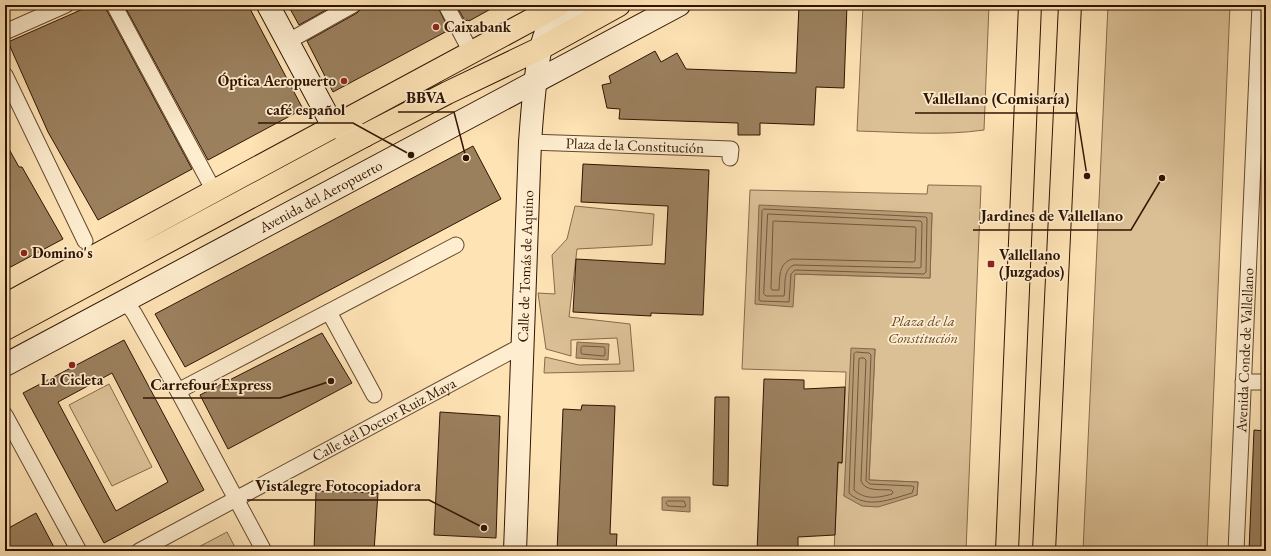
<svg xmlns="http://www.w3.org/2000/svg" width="1271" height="556" viewBox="0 0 1271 556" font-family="'EB Garamond',serif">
<rect width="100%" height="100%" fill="#fee3b5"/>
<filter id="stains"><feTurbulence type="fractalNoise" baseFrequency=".005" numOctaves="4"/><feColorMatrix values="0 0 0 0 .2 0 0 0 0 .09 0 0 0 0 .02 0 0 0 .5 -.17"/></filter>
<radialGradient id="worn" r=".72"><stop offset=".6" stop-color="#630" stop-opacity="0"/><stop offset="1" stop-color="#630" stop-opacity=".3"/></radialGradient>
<!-- green -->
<path fill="#dbc096" stroke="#866a4b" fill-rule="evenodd" d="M863 5H989L984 130C943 136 899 132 857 131Z
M1108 5H1230L1207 551H1083Z
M928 185 981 186 966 551H834L838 463H842L846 372 742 369 750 190 927 194ZM932 213 930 278 795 274ZM875 349 869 480 918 482 917 495 844 496Z
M575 206 654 214 652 245 577 249 569 317 630 324 634 371 544 373 545 357 579 365 620 364 617 338 571 340V356L546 349 538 293 555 294 552 255 567 239Z
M109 384 152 467 112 486 69 405Z
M227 532 237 551H191Z
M374 547 488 550 374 551Z"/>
<!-- water -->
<path fill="#b89d77" stroke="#826647" d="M759 205 932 213 930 278 795 274 793 307 755 304Z
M577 342 609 344 608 360 576 358Z
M851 348 875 349 869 480 918 482 917 495 878 507 862 506 844 496Z
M662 497H690V512L662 510Z"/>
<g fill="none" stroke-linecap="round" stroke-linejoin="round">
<!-- shore -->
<path stroke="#74583c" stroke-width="1" d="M764 209 926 217 927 218 926 272 924 274 795 270 791 274 789 302 760 301 759 299 762 211Z
M768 214 921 221 922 223 921 267 919 268 794 265C782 270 786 286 784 296H766L764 294Z
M774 221 915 227 916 229 915 261 913 262 792 259C778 264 780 277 779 290H772L771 288 773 222Z
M583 346 604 347 605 349V355L603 356 582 354 581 353V348Z
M856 352 869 353 871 355 866 481 870 484 912 486 914 487 912 493C891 499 867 510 849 493L854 354Z
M861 358H864L866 360 861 481C865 492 881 489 891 490L893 492 892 494C878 498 865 500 854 490L859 359Z
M668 501H684L686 506 684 507 668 506 666 503Z"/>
</g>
<!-- building -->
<path fill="#9b805e" stroke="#301400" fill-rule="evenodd" d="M92 5H105L106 9 192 169 98 220 48 132 8 42Z
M124 5H248L303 109 208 160Z
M288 5H335L299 25Z
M362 5H437L449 30 333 92 307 41 357 13 361 9Z
M456 5H498L469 21 468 20 465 21Z
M799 5H847L844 88 816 87 814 125 760 123V135H738V123L619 119 620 109 607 108 602 85 611 83 609 76 655 51 661 62 677 53 686 69 796 73Z
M5 142 19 167H22L63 239 5 270Z
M473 146 501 199 185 367 155 314Z
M583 164 709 170 703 315 651 313V316L573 312 576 259 665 264 668 206 581 202Z
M322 333 352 383 228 449 200 395Z
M124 340 204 490 104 543 23 393ZM112 373 168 482 116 511 58 402Z
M764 379 804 380V389L845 387 842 463 838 462 835 535 798 537V551H757Z
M715 397H729L728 486 713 485Z
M582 405 615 406 610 534H617L616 551H557L563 409 581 410Z
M440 412 500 416 496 538 434 535Z
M1254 430 1266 431V551H1249Z
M316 491 378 493 374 551H314Z
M36 513 56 551H5V530Z"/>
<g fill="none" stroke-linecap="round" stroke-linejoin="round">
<!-- street casing -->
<g stroke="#64482d" stroke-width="17">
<g id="street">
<path d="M114 5 214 191"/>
<path d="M446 5 471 52"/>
<path d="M5 32 66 5"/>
<path d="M287 42 353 5"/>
<path d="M5 75 85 241"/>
<path id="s1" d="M530 142 731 149 730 158"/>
<path d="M125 301 134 313 178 391 264 551"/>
<path d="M329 312 374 395"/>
<path d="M1243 382H1266"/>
<path d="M178 391 456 245"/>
<path d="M5 415 79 551"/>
<path id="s2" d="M139 551 523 345"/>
<path id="s3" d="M1236 551 1260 5"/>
</g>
</g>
<!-- secondary casing -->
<g stroke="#301400" stroke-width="24">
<g id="secondary">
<path d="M268 5 333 126 364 136"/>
<path id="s4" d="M5 365 679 5"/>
<path id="s5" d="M515 551 530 142C532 119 536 38 551 24L584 5"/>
</g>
</g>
<!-- primary casing -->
<g stroke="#301400" stroke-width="24">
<path id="primary" d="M5 305 214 191 559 5
M5 329 364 136 447 93 541 48 619 5
M1007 551 1030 5
M1044 551 1070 5"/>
</g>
<!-- street -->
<use href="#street" stroke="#feedcf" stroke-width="15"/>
<!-- secondary -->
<use href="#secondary" stroke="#feedcf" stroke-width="22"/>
<!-- primary -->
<use href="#primary" stroke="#fee3b5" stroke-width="22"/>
</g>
<!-- markers -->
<g fill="#8f2418" stroke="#feedcf" stroke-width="1.5">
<circle cx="436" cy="27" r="4"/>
<circle cx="344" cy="81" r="4"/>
<circle cx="24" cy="253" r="4"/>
<rect x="987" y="260" width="8" height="8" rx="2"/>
<circle cx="72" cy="365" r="4"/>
</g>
<g text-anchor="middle" stroke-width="3.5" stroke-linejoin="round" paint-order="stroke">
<!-- poi labels -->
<g font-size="15" font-weight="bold" fill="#301400" stroke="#feedcf" text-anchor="start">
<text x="444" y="32">Caixabank</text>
<text x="336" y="86" text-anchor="end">Óptica Aeropuerto</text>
<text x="32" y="258">Domino's</text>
<text x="999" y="260">Vallellano<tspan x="999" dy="17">(Juzgados)</tspan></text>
<text x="72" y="385" text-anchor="middle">La Cicleta</text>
</g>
<!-- street labels -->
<g font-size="15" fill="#301400" stroke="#feedcf">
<text dy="5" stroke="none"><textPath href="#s1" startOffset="105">Plaza de la Constitución</textPath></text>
<text dy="5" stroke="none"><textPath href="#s4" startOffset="358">Avenida del Aeropuerto</textPath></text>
<text dy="5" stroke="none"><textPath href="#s5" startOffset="285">Calle de Tomás de Aquino</textPath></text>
<text dy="5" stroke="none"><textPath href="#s3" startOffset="201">Avenida Conde de Vallellano</textPath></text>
<text dy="5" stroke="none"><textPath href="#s2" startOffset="278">Calle del Doctor Ruiz Maya</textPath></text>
</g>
<!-- park labels -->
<g font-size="15" font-style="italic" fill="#63482d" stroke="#feedcf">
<text x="923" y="326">Plaza de la<tspan x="923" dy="17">Constitución</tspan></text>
</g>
</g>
<!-- callouts -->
<path fill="none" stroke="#301400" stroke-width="1.5" d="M466 158L454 112H398M1087 176L1077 113H915M411 155L353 123H258M1162 178L1131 230H973M331 381L280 398H143M484 528L429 500H247"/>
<g fill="#301400" stroke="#feedcf" stroke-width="1.5">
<circle cx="466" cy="158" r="4"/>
<circle cx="1087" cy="176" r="4"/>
<circle cx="411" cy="155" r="4"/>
<circle cx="1162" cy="178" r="4"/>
<circle cx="331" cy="381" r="4"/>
<circle cx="484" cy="528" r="4"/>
</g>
<g font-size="16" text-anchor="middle" font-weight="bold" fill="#301400" stroke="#feedcf" stroke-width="3.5" stroke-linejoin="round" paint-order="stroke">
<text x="426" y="103">BBVA</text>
<text x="996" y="104">Vallellano (Comisaría)</text>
<text x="306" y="115">café español</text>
<text x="1052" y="221">Jardines de Vallellano</text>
<text x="211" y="390">Carrefour Express</text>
<text x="338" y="491">Vistalegre Fotocopiadora</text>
</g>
<!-- margin -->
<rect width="1271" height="556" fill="none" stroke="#fee3b5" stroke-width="20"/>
<rect x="6" y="6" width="1259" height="544" fill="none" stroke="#301400" stroke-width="2"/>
<rect x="10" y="10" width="1251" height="536" fill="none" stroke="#301400"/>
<rect width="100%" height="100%" filter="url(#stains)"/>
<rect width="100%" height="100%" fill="url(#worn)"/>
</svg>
